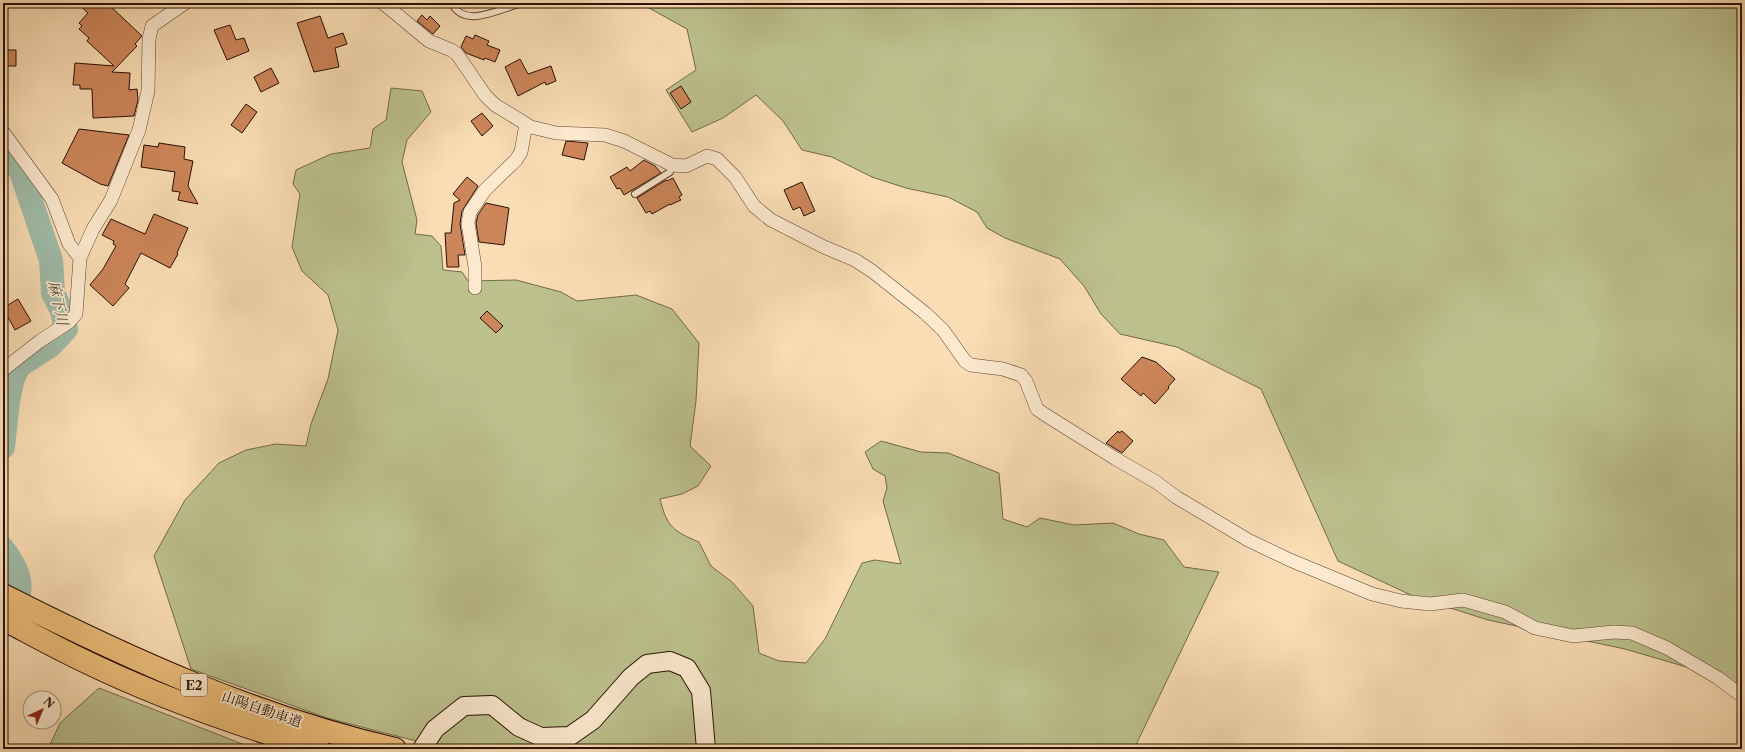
<svg xmlns="http://www.w3.org/2000/svg" width="1745" height="752" viewBox="0 0 1745 752" font-family="'Libre Caslon Text','Noto Serif JP',serif">
<rect width="100%" height="100%" fill="#faddb4"/>
<filter id="stains"><feTurbulence type="fractalNoise" baseFrequency=".005" numOctaves="4"/><feColorMatrix values="0 0 0 0 .2 0 0 0 0 .09 0 0 0 0 .02 0 0 0 .5 -.17"/></filter>
<radialGradient id="worn" r=".72"><stop offset=".6" stop-color="#630" stop-opacity="0"/><stop offset="1" stop-color="#630" stop-opacity=".3"/></radialGradient>
<!-- green -->
<path fill="#bcc18e" stroke="#72684a" d="M640 3H1742V685L1714 675 1625 649 1488 620 1413 596 1338 561 1261 389 1177 347 1120 334 1101 314 1084 286 1060 259 1005 238 987 228 977 212 948 197 906 188 872 177 832 157 802 150 783 121 756 95 723 118 692 132 666 90 696 70 687 29Z
M391 88 422 91 431 112 407 140 402 162 417 220 415 234 432 236 441 246 443 270 462 272 468 281 516 280 561 292 577 301 636 295 672 309 699 343 696 401 690 446 711 466 698 486 682 494 660 499C667 527 673 531 699 542L711 566 732 582 753 606 759 653 779 661 806 663 825 639 862 563 875 560 901 564 883 501 887 488 885 476 873 469 865 452 881 441 921 452 948 453 999 473 1003 519 1027 527 1040 518 1074 525 1113 523 1139 534 1164 540 1184 567 1219 572 1134 749H447L327 718 191 669 154 556 185 500 219 463 246 450 276 444 306 446 311 424 328 379 338 330 328 295 302 271 292 247 300 194 293 184 296 170 331 154 370 148 373 129 386 120Z
M99 688 255 749H48L60 723Z"/>
<g fill="none" stroke-linecap="round" stroke-linejoin="round">
<!-- river -->
<path stroke="#9fbca9" stroke-width="24" d="M3 145 21 172 51 260 53 293 62 311 66 329 50 346 19 366 13 378 8 401 3 447
M3 549C23 575 26 593 6 619"/>
</g>
<!-- building -->
<path fill="#cd865a" stroke="#280f05" d="M77 3H107L142 36 135 44 137 46 112 72 130 73 129 90 137 89 138 100 134 116 93 118 92 89H80V85H73L75 63 114 66 87 41 89 38 79 29 82 26 79 23 88 13Z
M422 15 427 20 430 16 440 26 433 34 417 21Z
M320 16 328 38 343 33 347 44 335 48 339 67 314 72 297 23Z
M230 25 236 40 244 38 249 51 227 60 214 30Z
M475 35 489 41 487 45 500 50 495 62 485 58 484 60 466 53 461 47 466 36 473 39Z
M4 50H16V66H4Z
M520 59 528 74 551 66 556 81 546 85 545 82 518 96 505 67Z
M271 68 279 83 261 92 254 77Z
M681 86 691 102 681 109 670 93Z
M246 104 257 112 242 133 231 125Z
M482 113 493 126 482 136 471 121Z
M79 129 129 135 108 186 100 184 62 163Z
M566 141 588 143 584 160 562 155Z
M159 143 185 147 184 159 193 161 188 186 198 204 178 200 180 192 172 191 175 172 141 167 144 145 158 147Z
M644 160 655 166 661 173 624 195 620 188 617 189 610 177 627 167 630 171Z
M467 177 478 186 462 211 460 224 465 255H458L459 267H447L445 233H451L454 203 460 200 453 194Z
M673 178 682 195 679 197 681 200 670 205V204L652 214 650 211 646 213 637 198 666 180 667 181Z
M802 182 815 211 804 216 800 207 793 210 784 190Z
M486 203 509 208 504 245 479 242 476 223 478 215Z
M154 214 188 228 177 253 178 254 170 268 141 253 125 284 129 288 113 306 90 285 103 269 116 246 113 244 114 241 102 235 111 219 145 234Z
M18 299 31 321 15 330 3 308Z
M487 311 503 326 496 333 480 318Z
M1142 357 1156 362 1175 379 1168 387 1169 388 1155 404 1143 393 1141 396 1121 379Z
M1118 431 1119 433 1122 431 1133 441 1122 453 1106 443Z"/>
<g fill="none" stroke-linecap="round" stroke-linejoin="round">
<!-- service casing -->
<g stroke="#5c4231" stroke-width="8">
<path id="service" d="M452 3C464 30 501 8 522 3
M635 194 670 172 672 165"/>
</g>
<!-- minor casing -->
<g stroke="#5c4231" stroke-width="14">
<path id="minor" d="M383 3 429 41 451 50 457 54 485 95 495 105 531 127 556 133 605 135 624 141 672 165 686 166 707 156 717 159 735 177 754 206 771 220 824 247 855 260 872 271 925 313 943 330 965 361 971 365 1003 369 1021 375 1026 381 1037 409 1044 414 1116 459 1156 482 1176 497 1248 540 1290 560 1372 594 1401 601 1430 604 1463 600 1505 612 1535 628 1573 636 1614 632 1632 633 1667 648 1718 678 1742 696
M3 132 52 199 69 244 80 258
M475 288V267L468 223 470 212 485 190 516 160 521 152 526 124
M3 370 40 341 69 322 76 314 80 258 93 229 111 200 139 130 148 91 149 39 152 26 185 3"/>
</g>
<!-- secondary casing -->
<g stroke="#280f05" stroke-width="20">
<path id="secondary" d="M422 749 435 729 464 706 492 705 519 727 541 737 570 736 593 720 631 677 647 664 670 661 687 668 701 691 706 749"/>
</g>
<!-- motorway casing -->
<g stroke="#280f05" stroke-width="24">
<path id="motorway" d="M3 595C129 659 257 717 395 749
M3 619C28 632 53 646 78 658 155 696 237 725 319 749"/>
</g>
<!-- service -->
<use href="#service" stroke="#fce9ce" stroke-width="6"/>
<!-- minor -->
<use href="#minor" stroke="#fce9ce" stroke-width="13"/>
<!-- secondary -->
<use href="#secondary" stroke="#fce9ce" stroke-width="18"/>
<!-- motorway -->
<use href="#motorway" stroke="#edbe7a" stroke-width="22"/>
</g>
<g text-anchor="middle" stroke-width="3.5" stroke-linejoin="round" paint-order="stroke">
<!-- shield labels -->
<rect fill="#fce9ce" stroke="#685041" stroke-width="1" x="181" y="674" width="26" height="22" rx="3"/>
<g font-size="13" font-weight="bold" fill="#280f05">
<text x="194" y="690">E2</text>
</g>
<!-- street labels -->
<g font-size="14" fill="#280f05" stroke="#fce9ce">
<text transform="translate(262 709) rotate(19)" y="5">山陽自動車道</text>
</g>
<!-- water labels -->
<g font-size="15" font-style="italic" fill="#524c3e" stroke="#fce9ce">
<text transform="translate(58 303) rotate(78)" y="5">麻下川</text>
</g>
</g>
<!-- margin -->
<rect width="1745" height="752" fill="none" stroke="#faddb4" stroke-width="16"/>
<rect x="4" y="4" width="1737" height="744" fill="none" stroke="#280f05" stroke-width="2"/>
<rect x="8" y="8" width="1729" height="736" fill="none" stroke="#280f05"/>
<!-- north arrow -->
<g transform="translate(42 710) rotate(44)"><circle r="19" fill="#fce9ce" stroke="#a7927e"/>
<path d="M0-3L7 15L0 10L-7 15Z" fill="#8f2418"/>
<text y="-6" font-size="11" font-weight="bold" text-anchor="middle" fill="#280f05">N</text>
</g>
<rect width="100%" height="100%" filter="url(#stains)"/>
<rect width="100%" height="100%" fill="url(#worn)"/>
</svg>
